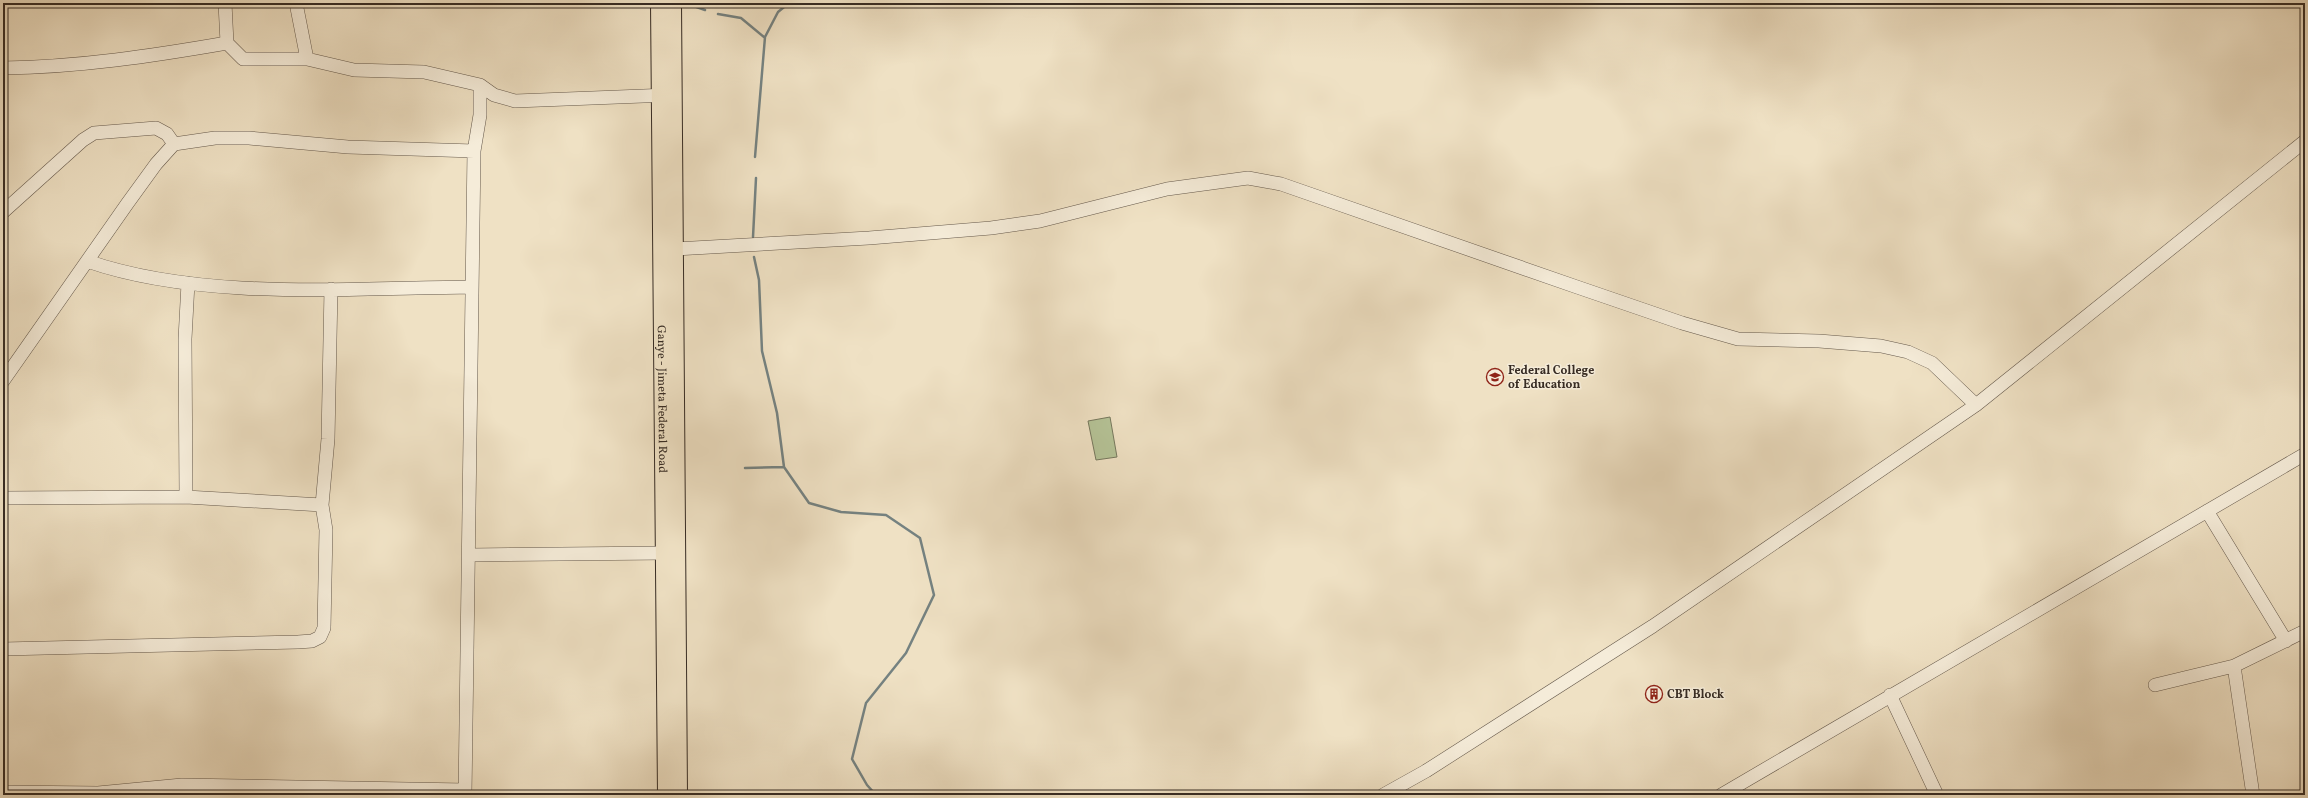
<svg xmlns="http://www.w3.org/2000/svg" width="2308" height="798" viewBox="0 0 2308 798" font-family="Vollkorn,serif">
<rect width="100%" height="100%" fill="#efe1c4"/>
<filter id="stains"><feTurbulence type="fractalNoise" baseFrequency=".005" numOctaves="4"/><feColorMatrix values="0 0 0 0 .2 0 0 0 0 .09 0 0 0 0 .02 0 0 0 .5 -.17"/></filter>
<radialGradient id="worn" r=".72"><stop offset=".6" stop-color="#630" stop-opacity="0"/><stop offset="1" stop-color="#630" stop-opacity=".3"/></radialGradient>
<!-- park -->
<path fill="#b5c397" stroke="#76785e" d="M1110 417 1117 457 1096 460 1088 421Z"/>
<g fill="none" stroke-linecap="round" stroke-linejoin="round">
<!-- stream -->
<path stroke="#758281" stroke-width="2.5" d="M688 4 705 10
M718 14 741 18 764 37
M755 157 765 37 778 12 789 3
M753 237 756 178
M754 257 759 280 762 351 777 413 784 467 809 503 841 512 886 515 920 538 934 595 906 653 866 703 852 759 867 785 876 795
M745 468 784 467"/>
<!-- minor casing -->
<g stroke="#65594c" stroke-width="14">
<path id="minor" d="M225 3 227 43 243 59H307L354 70 424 72 480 85 494 95 515 101 669 95
M296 3 307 59
M3 68C79 67 152 56 227 43
M3 212 83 140 94 133 156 128 167 134 174 144
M675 249 869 238 991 228 1040 221 1167 189 1248 178 1281 184 1577 287 1682 323 1738 339 1819 341 1881 346 1908 352 1932 363 1976 405
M87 261C202 301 351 288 472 287
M3 381 127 204 156 164 174 144 215 138H249L348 147 474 151
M186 497 185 339 188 283
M3 498 186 497 322 505
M2207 511 2286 641
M470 555 665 553
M3 649 298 642 312 641 320 637 324 628 326 530 322 505 328 439 331 289
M2234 666 2253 795
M2155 685 2234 666 2305 631
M1890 695 1937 795
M3 792 98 793 182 785 465 790
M465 795 474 151 480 115V85
M1383 795 1426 771 1653 626 1976 405 2305 141
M1721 795 2305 454"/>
</g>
<!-- major casing -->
<g stroke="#372c24" stroke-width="18">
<g id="major">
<path id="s1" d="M659 3 666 795"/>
<path d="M673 3 679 795"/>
</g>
</g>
<!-- minor -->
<use href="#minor" stroke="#f5ecd9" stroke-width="13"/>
<!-- major -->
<use href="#major" stroke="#efe1c4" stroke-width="16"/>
</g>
<!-- icons -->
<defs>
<g id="school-ring" transform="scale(0.9)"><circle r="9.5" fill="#f5ecd9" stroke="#8f2418" stroke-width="1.5"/><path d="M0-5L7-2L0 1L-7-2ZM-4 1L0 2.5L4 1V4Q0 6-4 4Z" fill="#8f2418"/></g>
<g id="building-ring" transform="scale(0.9)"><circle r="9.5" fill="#f5ecd9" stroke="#8f2418" stroke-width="1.5"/><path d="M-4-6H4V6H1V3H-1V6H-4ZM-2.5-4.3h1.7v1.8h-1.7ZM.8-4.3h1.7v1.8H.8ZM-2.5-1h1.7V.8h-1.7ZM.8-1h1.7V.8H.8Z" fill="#8f2418"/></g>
</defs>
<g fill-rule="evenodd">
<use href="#school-ring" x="1495" y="377"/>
<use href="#building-ring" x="1654" y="694"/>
</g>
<g text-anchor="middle" stroke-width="3" stroke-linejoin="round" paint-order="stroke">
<!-- poi labels -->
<g font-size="12" font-weight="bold" fill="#372c24" stroke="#f5ecd9" text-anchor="start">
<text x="1508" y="374">Federal College<tspan x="1508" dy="14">of Education</tspan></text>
<text x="1667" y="698">CBT Block</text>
</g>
<!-- street labels -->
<g font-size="12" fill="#372c24" stroke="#f5ecd9">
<text dy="4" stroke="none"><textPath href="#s1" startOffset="396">Ganye - Jimeta Federal Road</textPath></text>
</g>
</g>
<!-- margin -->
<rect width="2308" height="798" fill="none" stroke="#efe1c4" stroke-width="16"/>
<rect x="4" y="4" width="2300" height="790" fill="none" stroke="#372c24" stroke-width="2"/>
<rect x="8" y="8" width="2292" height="782" fill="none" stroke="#372c24"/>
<rect width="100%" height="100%" filter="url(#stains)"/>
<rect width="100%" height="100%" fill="url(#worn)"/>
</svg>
